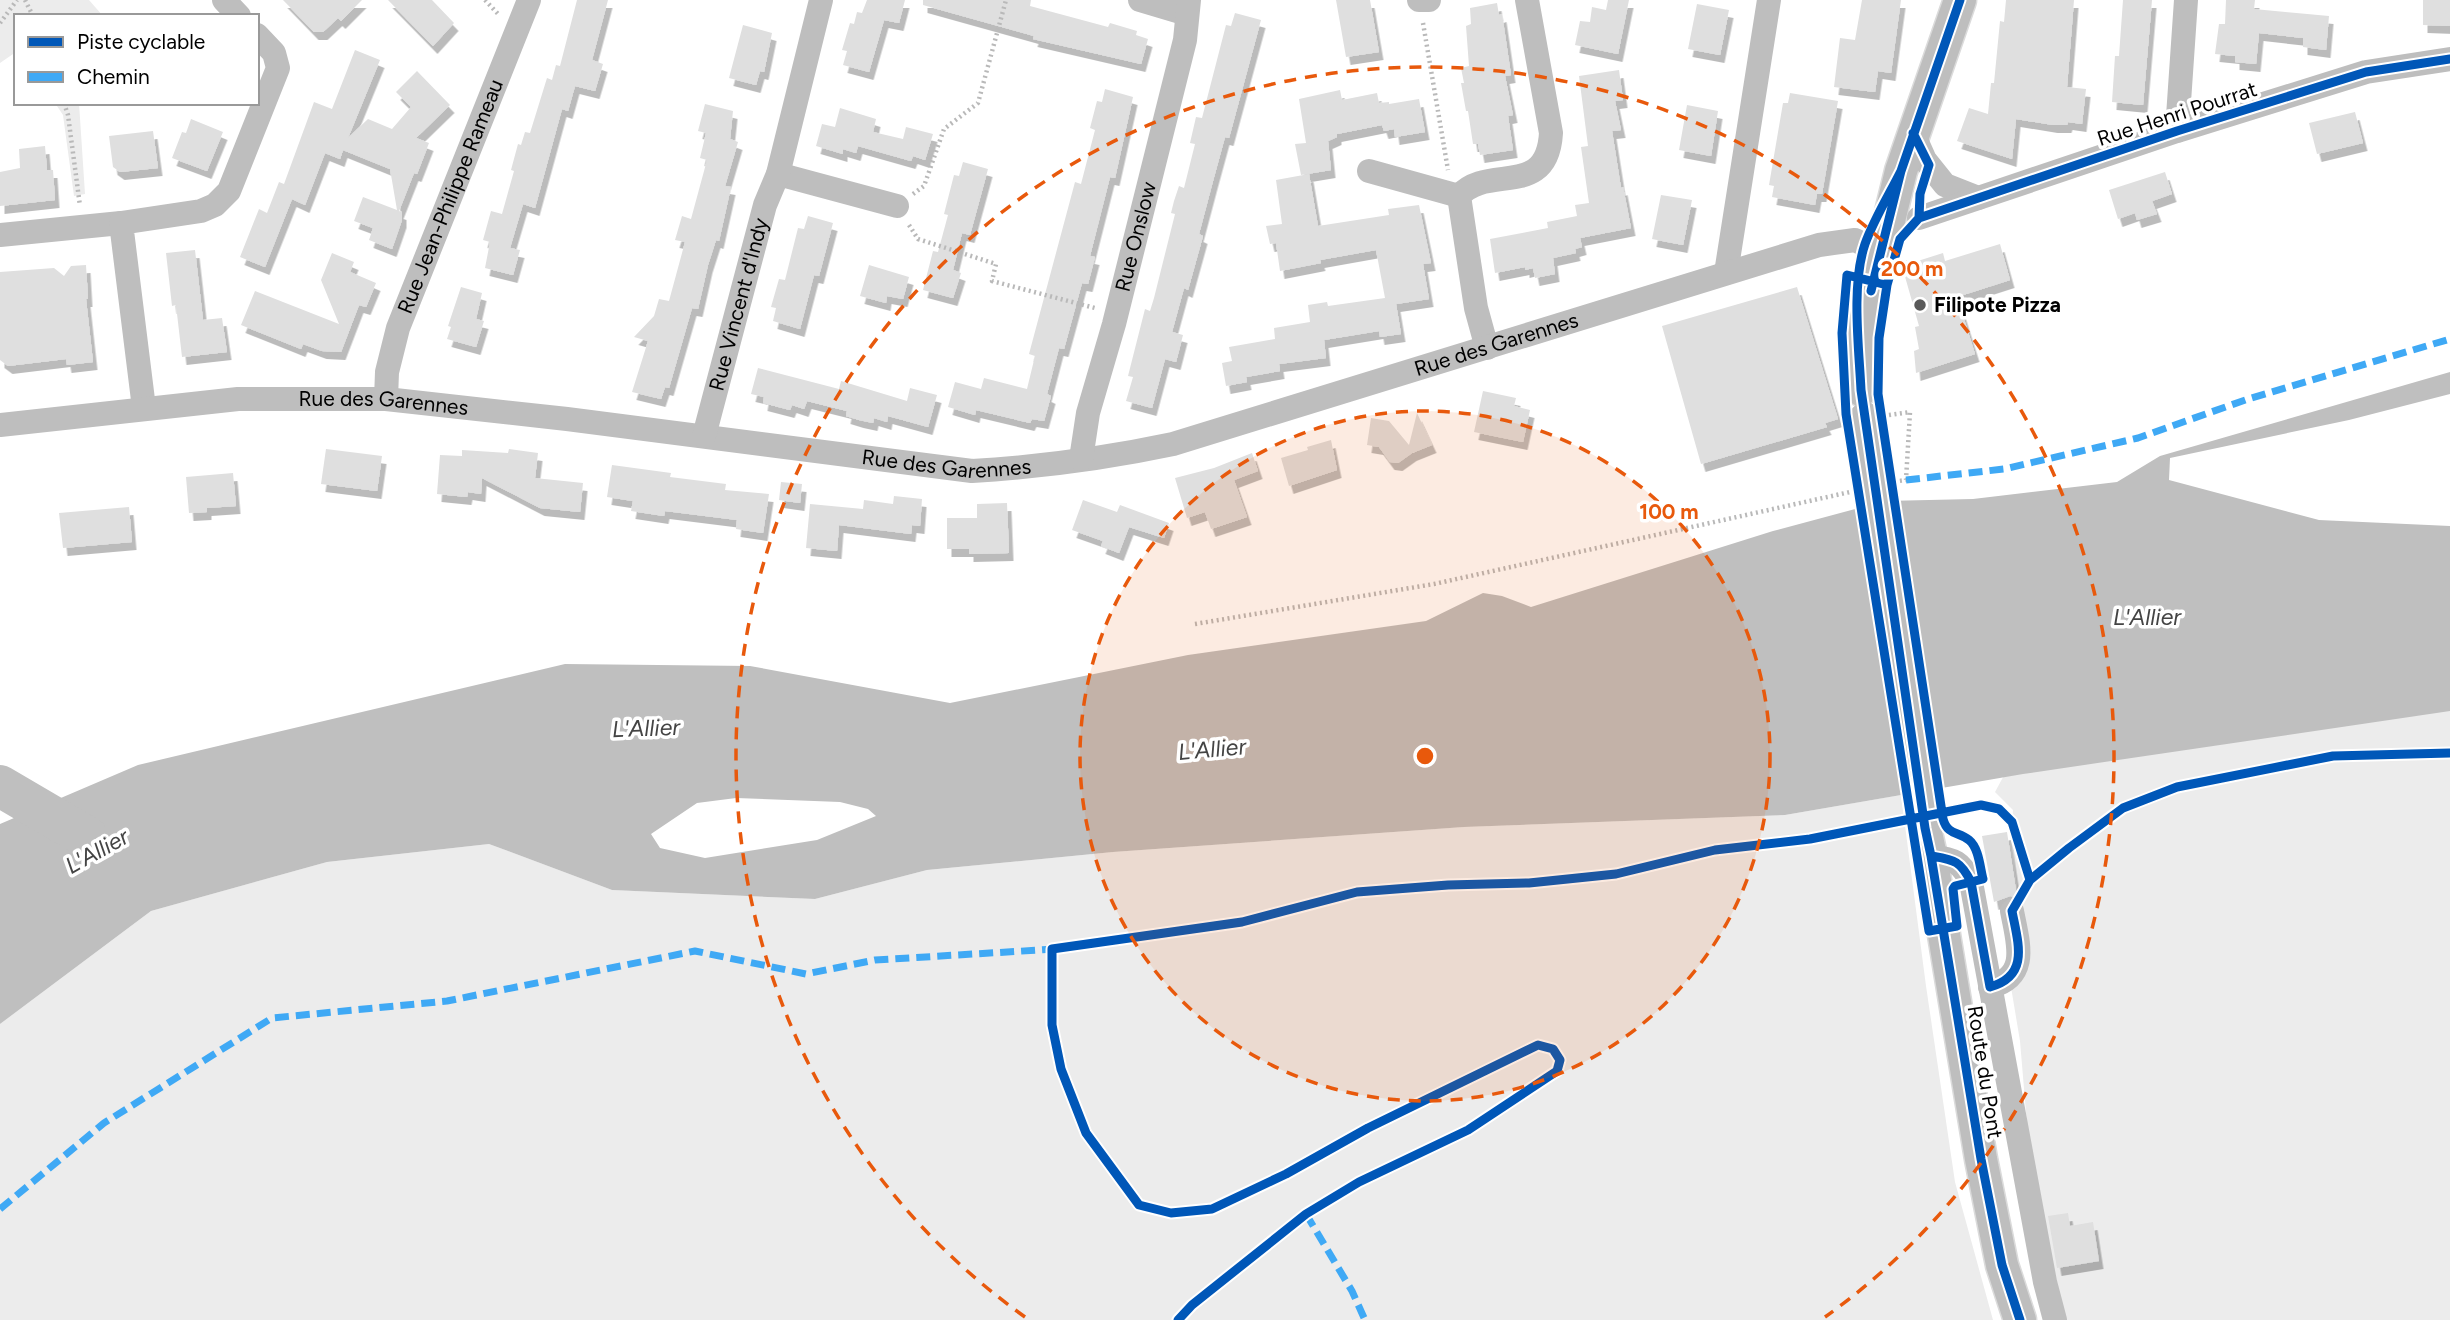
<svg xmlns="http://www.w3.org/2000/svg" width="2450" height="1320" viewBox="0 0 2450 1320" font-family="Figtree,sans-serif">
<defs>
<filter id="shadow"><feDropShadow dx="4.5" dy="8" stdDeviation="0" flood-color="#0004"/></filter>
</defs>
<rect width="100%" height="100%" fill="#fff"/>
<!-- green -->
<path fill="#ececec" d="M0 0H89L103 16H16V52L0 63Z
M55 103H79L85 194 74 196 63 115Z
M2450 684V1320H2066L2031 1172 2020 1041 2008 969 2009 916 2018 896 2011 831 2013 810 1995 792 2008 768Z
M1901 795 1926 986 1955 1182 1993 1320H0V1024L151 911 327 862 489 844 612 890 815 899 927 870 1113 852 1464 827 1785 815Z"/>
<!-- water -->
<path fill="#bfbfbf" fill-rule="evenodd" d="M2450 372V394L2349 420 2170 458 2169 480 2319 520 2450 526V711L2023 774 1785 815 1464 827 1113 852 927 870 815 899 612 890 489 844 327 862 151 911 0 1024V824L138 765 565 664 750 666 950 703 1188 655 1426 621 1483 593 1502 596 1531 607 1773 531 1885 501 1973 499 2117 482 2160 456ZM736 798 840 802 868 809 876 816 817 840 705 858 660 848 651 834 697 803Z"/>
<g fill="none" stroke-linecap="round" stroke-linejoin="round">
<!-- river -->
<path stroke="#bfbfbf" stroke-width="42" d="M0 786 87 837"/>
</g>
<!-- building -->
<path fill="#dfdfdf" filter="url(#shadow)" d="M283 0H362L341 21 338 18 323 32H314Z
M388 0H432L454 23 433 46Z
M577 0H608L592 60 603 64 595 91 575 86 568 111 562 109 535 208 523 204 510 248 520 250 513 275 485 268 490 242 483 240 491 211 502 214 514 171 511 170 518 144 521 145 525 132 530 133 547 78 552 80 556 65 560 66Z
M867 0H905L899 23 884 20 869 72 843 65 847 51 842 50 850 23 854 24 857 12 862 13Z
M923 0H1031L1030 6 1108 27 1110 23 1137 31 1136 35 1148 39 1141 64 1033 39 1034 36 923 5Z
M1336 0H1370L1379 52 1346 57Z
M1608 0H1629L1618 54 1575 45 1580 21 1590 22 1592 7 1606 10Z
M1862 0H1901L1891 73 1878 71 1875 92 1834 87 1840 38 1855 40Z
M2006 0H2074L2067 87 2086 89 2082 124 2068 122 2067 125H2053L2016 119 2012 159 1957 141 1969 108 1988 114 1991 83H1994L2000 21 2004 22Z
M2123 0H2152L2143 105 2112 102 2115 56H2119Z
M2226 0H2255L2254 9 2329 16 2326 50 2303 47V38L2259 33 2256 64 2235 62V56L2215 54 2219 24H2225Z
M2423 0H2450V26L2423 25Z
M1497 3 1499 15 1502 14 1511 75 1505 76 1513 115 1508 116 1513 150 1480 155 1478 144H1473L1468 111H1466L1461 83H1464L1461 68 1469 66 1466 26 1471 24 1470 8Z
M1697 4 1729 10 1720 55 1688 49Z
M1235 13 1261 20 1229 138 1225 137 1213 181 1199 234 1203 236 1188 290 1184 288 1172 332 1183 335 1176 362 1165 359 1152 408 1126 401 1133 377 1128 376 1145 309 1150 311 1154 298 1175 214 1171 213 1174 201 1179 186 1184 188 1195 144 1190 143 1196 117 1202 118 1226 25 1231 26Z
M743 25 772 33 764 72 760 71 756 85 729 78Z
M355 50 380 60 348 138 368 119 392 129 411 107 396 92 417 71 450 105 416 138 429 143 417 174 414 173 399 211 402 212V220L392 249 369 240 373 228 354 221 363 197 397 210 390 169 343 150 340 159 325 153 305 205 292 199 265 267 240 257 259 209 267 213 279 182 284 184 314 102 332 109Z
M1619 70 1623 100 1615 101 1621 130 1612 131 1621 188 1623 187 1631 228 1580 238 1582 247 1575 249 1576 253 1553 258 1555 274 1535 278 1533 268 1525 270V267L1495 273 1490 239 1548 228 1547 222 1577 216 1575 205 1589 203 1581 147 1588 146 1579 76Z
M1105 89 1133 97 1115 178 1110 177 1090 256 1095 257 1088 284 1082 283 1064 349 1059 348 1047 394 1051 396 1044 421 1032 419 1030 423 976 410 975 415 948 407 955 382 981 389 984 378 1027 389 1035 356 1029 354 1075 182 1081 184 1095 130 1090 128 1097 101 1102 102Z
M1340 90 1342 100 1377 93 1379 103 1389 102V104L1419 99 1425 132 1395 137 1394 129 1384 131 1382 125 1337 134V137L1328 141 1331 170 1301 175 1295 144 1306 143 1299 99Z
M1790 93 1838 101 1822 194H1817L1815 205 1772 197 1774 186 1769 185 1783 103H1788Z
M705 104 733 111 730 139 738 142 725 186 731 187 719 241 716 240 708 265 698 309 692 308 669 388 665 387 661 399 632 392 648 341 634 337 654 316 659 299 669 301 685 242 675 240 682 216 691 219 707 160 700 158 706 133 698 131Z
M1687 105 1718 111 1711 156 1679 150Z
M840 108 876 119 873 132 903 139 906 127 933 134 925 160 913 156 911 161 858 146 856 153 843 149V154L816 146 822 124 835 127Z
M2355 112 2363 143 2317 154 2309 123Z
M191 119 223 132 207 171 172 158 182 132 186 133Z
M153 131 158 168 120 172 113 167 109 136Z
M45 146 47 170H53L55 200 0 206V172L20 168 19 149Z
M963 162 988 169 970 235 962 233 953 270 961 273 953 298 923 290 933 251 938 252 948 215 944 214 954 175 959 176Z
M2165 172 2172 194 2152 201 2157 214 2137 220 2135 213 2118 219 2109 190Z
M1309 174 1318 226 1389 215 1388 209 1419 205 1431 263 1423 264 1429 299 1396 304 1401 334 1380 337 1379 331 1324 340 1326 358 1279 364 1280 371 1246 377 1247 382 1226 386 1222 363 1232 361 1229 347 1275 339 1274 328 1310 322 1308 305 1327 302 1328 306 1385 298 1376 250 1320 260 1321 263 1280 271 1276 243 1270 244 1266 226 1282 224 1276 180Z
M1661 195 1692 200 1683 245 1652 239Z
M808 216 833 223 819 276 814 275 800 329 773 321 776 308 771 307 779 279 785 280 798 228 804 229Z
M2000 244 2010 280 1957 297 1975 354 1916 373 1914 351 1919 349 1915 327 1919 326 1902 266 1943 253 1945 261Z
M195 250 203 320 222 318 227 352 182 357 176 305 172 306 166 253Z
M332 253 354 262 350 272 376 283 366 307 359 305 341 352 322 351 303 344 301 349 241 325 255 291 339 324 321 280Z
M86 265 88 299H86L93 362 67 365 66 359 8 366 0 360V272L54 268 64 276 71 266Z
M869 265 909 277 903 299 887 296 886 303 860 296Z
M461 287 482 293 476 319 484 321 476 347 447 339 451 327 448 326Z
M1797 287 1838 419 1825 423 1827 427 1701 464 1662 326Z
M758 368 839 389 841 381 907 401 910 388 937 395 928 427 888 416 887 422 874 418 873 423 859 420 846 416 847 411 807 401 804 409 792 405 790 410 763 403 764 397 751 394Z
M1483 391 1516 398 1514 406 1530 410 1523 442 1474 432Z
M1417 413 1432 445 1412 453 1398 463 1390 462 1379 447 1367 445 1371 418 1389 421 1409 445Z
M1331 440 1337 470 1289 486 1281 458 1308 450 1307 447Z
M326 449 382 456 377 491 321 484Z
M509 449 538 453 535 478 583 483 580 512 540 508 482 478 481 494 468 492 467 497 437 494 440 455 462 456V450L508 453Z
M1252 453 1258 471 1234 480 1247 517 1211 529 1205 512 1187 518 1175 478 1214 468Z
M612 465 671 473 670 477 726 484 725 490 769 494 763 533 736 529 737 520 665 511 664 516 631 511 633 501 607 497Z
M233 473 236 506 207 508V512L189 513 186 477Z
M781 482 802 484 800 503 779 500Z
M894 496 922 499 920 526 912 525 911 534 839 525 837 551 806 548 810 504 863 509 864 500 893 504Z
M1083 500 1117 512 1120 505 1169 523 1164 538 1129 527 1119 553 1101 546 1103 541 1072 530Z
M1007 503 1009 553 969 554V549H947V518H977V504Z
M129 507 132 542 63 548 59 513Z
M2007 832 2017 897 2010 896 1994 902 1982 836Z
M2068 1213 2070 1226 2093 1222 2099 1261 2057 1268 2048 1216Z"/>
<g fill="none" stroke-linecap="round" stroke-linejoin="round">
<!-- major casing -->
<g stroke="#dbdbdb" stroke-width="35">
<path id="major" d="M1861 390 1863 328 1901 171 1960 0
M1925 828 1931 856 1981 1159 2002 1265 2020 1320"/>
</g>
<!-- path -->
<path stroke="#b9b9b9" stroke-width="4.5" stroke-dasharray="2 3.5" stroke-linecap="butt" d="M25 0 33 16
M485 0 499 15
M0 23 17 0
M1423 23 1448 170
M64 103 68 115 80 206
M913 194 924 186 944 129 978 103 1006 0
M909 225 918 239 996 264 992 281 1095 308
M1889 415 1910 412 1906 480 1899 481
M1195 624 1434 584 1850 492"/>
<!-- minor -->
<g stroke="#bebebe" stroke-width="24">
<path d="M224 0 239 16"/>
<path d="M1140 0 1187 14"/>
<path d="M1419 0H1429"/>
<path d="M2177 131 2186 0"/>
<path d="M1913 133 1925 160 1945 185 1978 198"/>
<path d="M1369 171 1459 196"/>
<path d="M778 174 897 206"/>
<path d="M1919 218 2177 131 2366 72 2450 59"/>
<path d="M0 235 121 223"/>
<path d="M1726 273 1769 0"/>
<path d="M1487 348 1476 308 1459 196C1488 163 1547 200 1551 133L1527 0"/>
<path id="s1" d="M386 399 387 372 398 328 529 0"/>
<path d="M144 408 121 223 201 211 215 205 229 191 278 68 274 53 257 35"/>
<path id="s2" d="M0 425 238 399H386L567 419 972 471C1039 467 1107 458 1173 444L1819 245 1855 240 1865 245"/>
<path id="s3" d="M704 436 765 205 778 174 821 0"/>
<path id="s4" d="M1081 459 1088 413 1114 324 1185 40 1189 0"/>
<path d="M1931 856C1954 860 1960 860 1971 882L2045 1282 2055 1320"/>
<path d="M1990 987C2030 976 2018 943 2012 911"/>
</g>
<!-- major -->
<use href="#major" stroke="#bebebe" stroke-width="32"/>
<!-- major-bridge casing -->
<g stroke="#dbdbdb" stroke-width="35" stroke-linecap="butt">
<path id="major-bridge" d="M1865 418 1925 828"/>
</g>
<!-- major-bridge -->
<use href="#major-bridge" stroke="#bebebe" stroke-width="32"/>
<!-- quiet -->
<path stroke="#3fa9f5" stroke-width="7" stroke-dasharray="14 7" stroke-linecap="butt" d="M1906 480 2004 469 2138 438 2248 399 2450 339
M0 1209 104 1123 272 1018 447 1001 695 951 806 974 875 960 1056 949
M1306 1214 1352 1291 1365 1320"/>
<!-- cycleway casing -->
<g stroke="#fff" stroke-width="13">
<path id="cycleway" d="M1901 171C1889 195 1874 219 1865 244 1851 285 1859 348 1861 390L1925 828 1931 856 1981 1159 2002 1265 2020 1320
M1919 218 2177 131 2366 72 2450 59
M1887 285 1847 275 1842 333 1846 414 1929 931 1957 926 1953 889 1955 886 1983 879C1980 868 1979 848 1969 840 1958 831 1948 836 1943 819L1878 394 1879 338 1887 285 1900 239 1919 218 1920 194 1929 165 1913 133
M1871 291 1901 171 1960 0
M1931 856C1954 860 1960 860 1971 882L1990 987C2030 976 2018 943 2012 911L2030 880 2069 848 2123 808 2177 787 2333 756 2450 753
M1178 1320 1192 1305 1306 1214 1359 1182 1468 1130 1557 1071 1560 1060 1553 1049 1538 1045 1368 1128 1286 1174 1212 1209 1171 1213 1139 1205 1086 1133 1061 1069 1052 1025V949L1242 922 1357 892 1448 885 1529 883 1616 874 1715 850 1810 839 1981 805 1999 809 2012 822 2030 880"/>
</g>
<!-- cycleway -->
<use href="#cycleway" stroke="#0057b8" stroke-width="9"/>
</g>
<!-- distance rings -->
<circle cx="1425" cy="756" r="345" fill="#e8590c" fill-opacity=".12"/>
<g fill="none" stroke="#e8590c" stroke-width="3.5" stroke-dasharray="12 9">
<circle cx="1425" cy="756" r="345"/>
<path d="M1025 1317A689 689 0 1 1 1825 1317"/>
</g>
<!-- markers -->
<circle fill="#595959" stroke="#fff" stroke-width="2.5" cx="1920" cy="305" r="7"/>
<g text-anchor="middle" stroke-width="7" stroke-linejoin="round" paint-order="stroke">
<!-- street labels -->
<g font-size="21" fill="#000" stroke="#fff">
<text transform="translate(2177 114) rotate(-18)" y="7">Rue Henri Pourrat</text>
<text dy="7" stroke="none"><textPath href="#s1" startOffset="214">Rue Jean-Philippe Rameau</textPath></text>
<text dy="7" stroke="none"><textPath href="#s4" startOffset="229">Rue Onslow</textPath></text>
<text dy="7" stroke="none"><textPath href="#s3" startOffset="136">Rue Vincent d'Indy</textPath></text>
<text dy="7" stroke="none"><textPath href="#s2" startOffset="1519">Rue des Garennes</textPath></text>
<text dy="7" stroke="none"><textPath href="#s2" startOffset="385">Rue des Garennes</textPath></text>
<text dy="7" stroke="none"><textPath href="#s2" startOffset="952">Rue des Garennes</textPath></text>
<text transform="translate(1985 1072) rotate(81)" y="7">Route du Pont</text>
</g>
<!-- poi labels -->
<g font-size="21" font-weight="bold" fill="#000" stroke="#fff" text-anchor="start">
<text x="1934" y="312">Filipote Pizza</text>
</g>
<!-- water labels -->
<g font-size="23" font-style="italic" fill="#444" stroke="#fff">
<text x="2147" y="625">L'Allier</text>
<text transform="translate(646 728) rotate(-2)" y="8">L'Allier</text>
<text transform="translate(1212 749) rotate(-5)" y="8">L'Allier</text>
<text transform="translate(97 851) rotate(-29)" y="8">L'Allier</text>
</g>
</g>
<circle cx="1425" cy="756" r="10" fill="#e8590c" stroke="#fff" stroke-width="3.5"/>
<g font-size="21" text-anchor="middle" font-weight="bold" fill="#e8590c" stroke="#fff" stroke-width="7" stroke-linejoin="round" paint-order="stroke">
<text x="1912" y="276">200 m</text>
<text x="1669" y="519">100 m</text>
</g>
<!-- legend -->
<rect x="14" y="14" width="245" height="91" fill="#ffffff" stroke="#999999" stroke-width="2"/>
<rect x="28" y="37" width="35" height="10" fill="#0057b8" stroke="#999999" stroke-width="2"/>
<text x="77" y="49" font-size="21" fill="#000000">Piste cyclable</text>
<rect x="28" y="72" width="35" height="10" fill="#3fa9f5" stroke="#999999" stroke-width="2"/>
<text x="77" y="84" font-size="21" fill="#000000">Chemin</text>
</svg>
